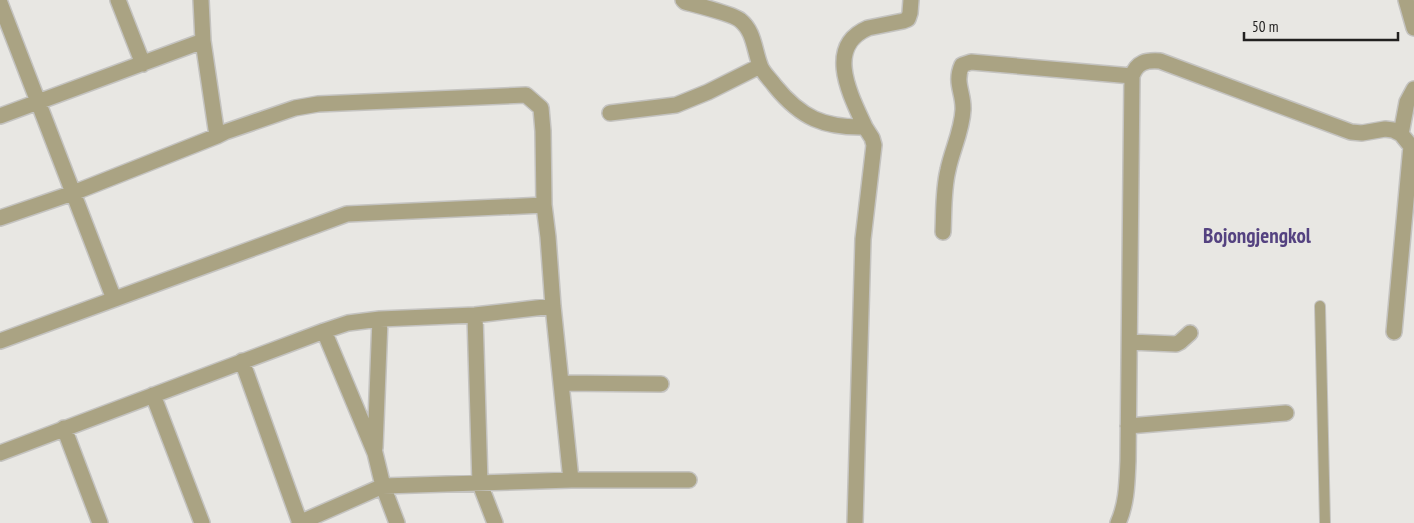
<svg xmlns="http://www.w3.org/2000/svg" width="1414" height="523" viewBox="0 0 1414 523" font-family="'PT Sans Narrow',sans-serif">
<rect width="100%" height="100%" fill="#e8e7e3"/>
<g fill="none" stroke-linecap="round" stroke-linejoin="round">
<!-- service casing -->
<g stroke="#c4c3c0" stroke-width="12">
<path id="service" d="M1320 306 1325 523"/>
</g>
<!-- minor casing -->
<g stroke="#c4c3c0" stroke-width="18">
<path id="minor" d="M118 0 143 64
M201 0 203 41
M683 0 685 2C696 5 733 14 740 20 754 31 754 49 760 65 762 72 770 79 775 86 801 118 824 128 865 127L872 138 874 145 863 239 855 523
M1406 0 1414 28
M0 3 114 299
M1132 76C1137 62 1146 60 1160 61L1351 132 1362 133 1385 129 1393 130 1401 134 1414 150
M610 113 676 105 708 92 760 66
M0 116 203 41 217 136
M865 127C851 96 824 47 868 28L903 21 908 19 910 13 911 0
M1401 134 1407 102 1414 89
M0 218 73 193 217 136 225 132 295 108 318 104 526 95 541 108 543 131 544 205
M943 232C944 212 943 190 948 170 952 150 962 131 963 110 964 93 954 83 962 65L971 62 1132 76 1128 461C1127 482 1127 503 1118 523
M475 315 480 484 495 523
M324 331 375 453 383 486 397 523
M1394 332 1411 146
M0 341 347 214 544 205 548 237 553 306 571 480
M1130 342 1176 344 1180 342 1190 333
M242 361 300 523
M561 383 661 384
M153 395 202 523
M1128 426 1286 413
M64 428 100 523
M375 448 380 319
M0 453 324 331 348 323 380 319 475 315 553 306
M299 523 383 486 571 480H689"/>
</g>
<!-- service -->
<use href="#service" stroke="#aaa383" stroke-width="10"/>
<!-- minor -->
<use href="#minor" stroke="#aaa383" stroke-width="15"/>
</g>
<g text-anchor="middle" stroke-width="4" stroke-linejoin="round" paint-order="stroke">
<!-- quarter labels -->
<g font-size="21" font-weight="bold" fill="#544280" stroke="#e8e7e3">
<text x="1257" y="243">Bojongjengkol</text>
</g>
</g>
<!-- scale -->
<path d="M1244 32v8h154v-8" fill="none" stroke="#222120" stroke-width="2.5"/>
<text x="1252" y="32" font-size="15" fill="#222120" stroke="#e8e7e3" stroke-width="4" paint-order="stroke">50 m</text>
</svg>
